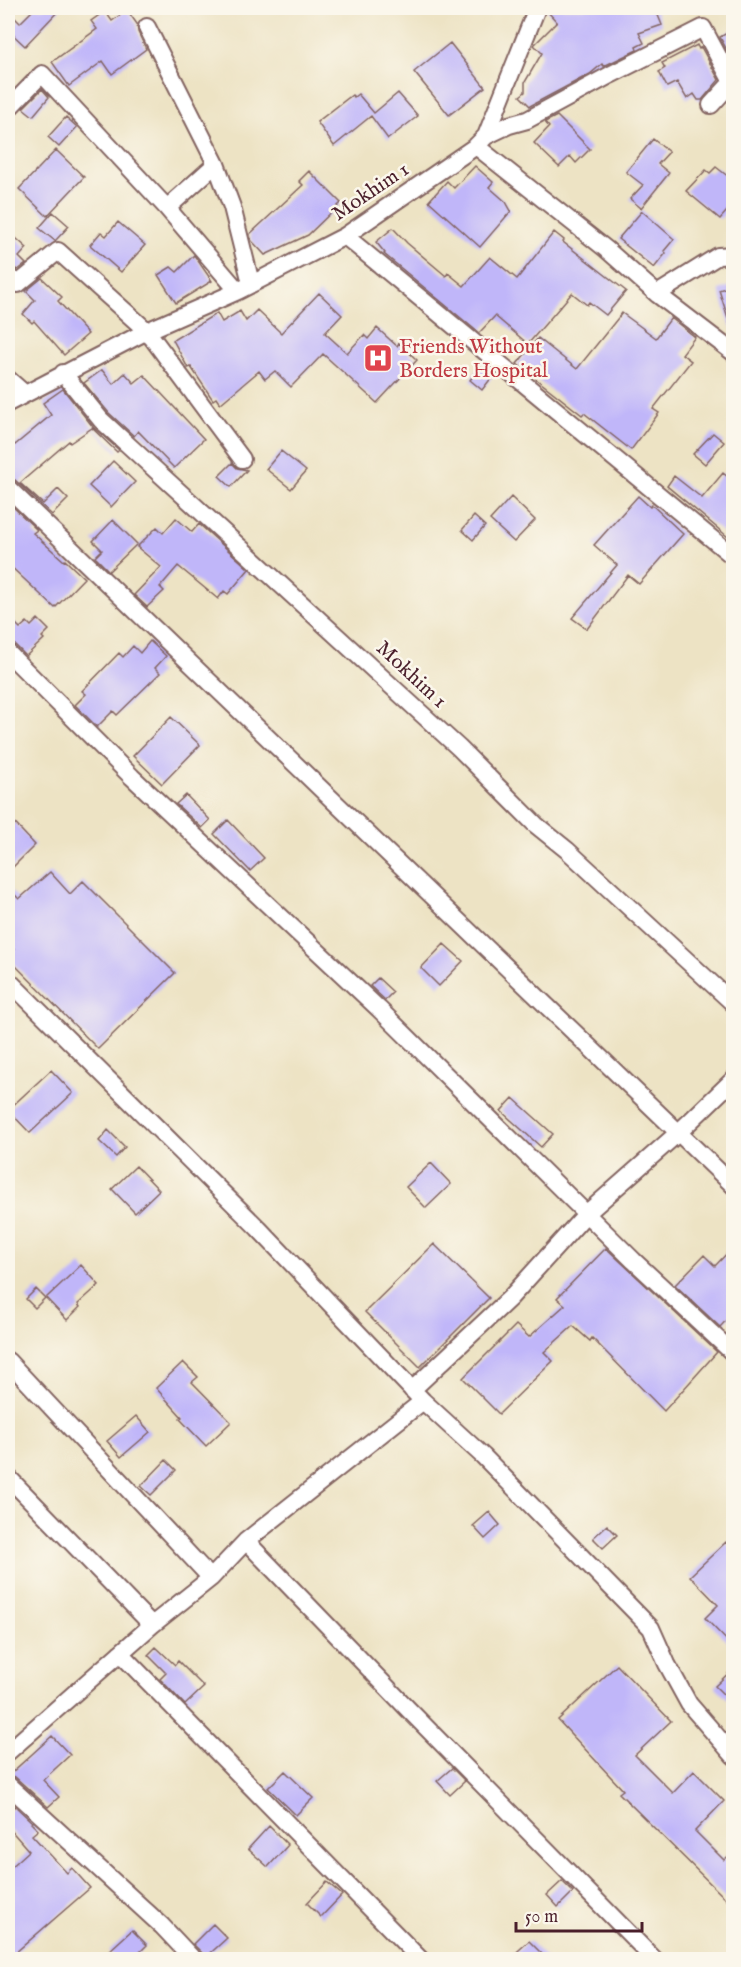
<svg xmlns="http://www.w3.org/2000/svg" width="741" height="1967" viewBox="0 0 741 1967" font-family="'IM FELL English',serif">
<rect width="100%" height="100%" fill="#fbf7ec"/>
<filter id="ink" filterUnits="userSpaceOnUse"><feTurbulence type="fractalNoise" baseFrequency=".0167" numOctaves="2"/><feDisplacementMap in="SourceGraphic" scale="12" xChannelSelector="R" yChannelSelector="G"/><feConvolveMatrix kernelMatrix="1 2 1 2 8 2 1 2 1" color-interpolation-filters="sRGB"/></filter>
<filter id="wash" filterUnits="userSpaceOnUse"><feTurbulence type="fractalNoise" baseFrequency=".008" numOctaves="4" result="noise"/><feDisplacementMap in="SourceGraphic" scale="24" xChannelSelector="R" yChannelSelector="G"/><feGaussianBlur stdDeviation="1.35" result="paint"/><feColorMatrix in="noise" values="0 0 0 0 0 0 0 0 0 0 0 0 0 0 0 0 0 1.4 0 .05"/><feComposite in="paint" operator="in"/></filter>
<g filter="url(#wash)">
<rect width="100%" height="100%" fill="#ede3c4"/>
<g id="blocks">
<!-- building -->
<path fill="#c0b6f9" d="M35 8H61L25 46 8 30V11L20 23Z
M547 8H655L662 25 639 33 644 43 636 47 637 50 604 66 602 64 590 74 530 106 520 96 525 92V82L542 53 534 45 557 22 547 11Z
M127 10 137 24 138 32 146 49 112 74 103 61 69 86 52 62 97 29 91 21 105 11 112 21Z
M734 29V63L720 37Z
M450 43 485 87 449 115 414 72Z
M697 45 699 49 701 47 719 80 702 100H698L694 94 687 99 677 82 667 87 659 72 665 68 662 63Z
M42 89 49 97 33 116 23 108Z
M398 93 418 116 388 139 371 116 334 146 317 122 352 95 354 97 358 94 374 113Z
M557 116 590 149 576 163 570 156 559 167 534 143 549 127 545 122Z
M66 117 77 127 59 147 48 137Z
M653 139 669 152 658 164 669 173 641 208 630 199 643 185 626 172Z
M56 150 84 177 47 216 19 189Z
M475 166 493 182 489 187 506 202 511 211 480 247 429 201 447 181 454 188Z
M716 167 734 181V203L720 219 686 191 706 170 710 173Z
M309 171 341 203 308 235 265 255 251 240 250 234 303 185 299 181Z
M642 211 674 239 664 251 666 253 654 268 618 239Z
M53 212 69 226 55 241 39 228Z
M118 222 145 245 121 272 90 245 101 232 106 236Z
M393 228 407 243 446 276 448 273 464 286 490 257 517 279 554 232 564 240 563 242 626 291 606 315 589 302 587 305 572 293 528 344 495 316 479 333 384 254 385 253 376 242Z
M8 231 27 248 19 257 26 264 18 270 8 266Z
M194 255 212 281 176 303 158 275 171 267 177 272Z
M42 278 62 297 58 301 88 334 64 355 34 321 32 323 23 314 35 300 26 291Z
M734 285V327H731L719 290Z
M319 293 342 315 325 333 347 353 364 335 368 339 377 328 397 346 399 343 417 360 377 403 323 354 291 387 275 371 265 379 259 371 220 404 216 398 213 400 191 367 188 368 173 340 217 313 222 322 240 311 246 321 257 310 281 333Z
M622 313 656 338 671 318 695 337 682 354 691 361 653 409 659 413 631 450 584 413 582 415 517 364 538 338 577 369Z
M480 367 492 377 482 390 470 380Z
M102 370 113 384 125 373 134 383 144 375 204 439 174 468 138 431 134 436 109 413 84 383Z
M63 389 93 427 119 450 117 452 92 428 70 443 69 441 20 483 43 504 58 489 68 499 52 515 15 480 8 478V438L15 445 51 415 43 403Z
M713 433 724 442 705 464 693 454Z
M281 451 306 471 291 489 266 469Z
M113 461 135 482 111 507 89 486Z
M232 463 237 468 247 470 231 487 219 476Z
M723 473 734 482V542L667 486 674 476 702 498Z
M638 496 650 507 652 505 683 534 639 584 628 575 587 629 572 618 617 565 594 545Z
M511 497 535 520 514 542 490 520Z
M8 502 37 530 33 533 64 561 65 560 84 578 55 608 8 564Z
M474 516 485 526 473 540 462 530Z
M176 518 192 532 199 524 249 569 228 594 224 591 218 599 178 566 160 587 164 591 147 607 134 595 161 567 137 547 157 527 163 533Z
M113 520 137 544 109 571 95 557 102 550 93 541Z
M8 616 20 628 27 622 31 626 38 619 49 630 42 637 44 639 26 656 15 645 8 643Z
M150 641 166 656 155 668 160 673 117 715 113 711 97 727 75 705 86 694 82 691 119 653 123 657 133 646 140 653Z
M171 717 200 745 162 784 133 756Z
M186 795 210 820 202 828 176 804Z
M8 816 35 845 8 872Z
M228 820 264 858 250 871 214 834Z
M50 872 70 894 83 881 175 973 98 1049 8 958 14 950 8 943V888L19 899Z
M444 944 463 961 439 986 421 968Z
M378 978 393 992 385 1000 370 986Z
M51 1070 73 1093 30 1133 8 1110Z
M513 1098 553 1134 541 1147 501 1111Z
M108 1130 125 1147 116 1157 99 1141Z
M431 1163 451 1184 426 1208 406 1187Z
M136 1166 159 1190 135 1213 112 1189Z
M434 1244 489 1298 420 1367 365 1312Z
M734 1246V1312L720 1327 675 1285 704 1255 715 1266Z
M606 1248 717 1352 664 1411 592 1338 590 1341 573 1326 544 1352 553 1361 499 1414 463 1378 516 1325 529 1337 565 1305 557 1298Z
M81 1265 99 1285 78 1304 80 1307 67 1320 46 1298Z
M36 1289 45 1298 35 1308 26 1299Z
M183 1362 198 1377 192 1382 231 1422 206 1446 180 1419 182 1417 156 1388Z
M136 1416 150 1432 121 1457 107 1441Z
M166 1460 176 1470 151 1495 141 1486Z
M489 1512 500 1525 485 1539 473 1526Z
M607 1525 617 1535 603 1548 593 1538Z
M726 1542 734 1550V1648L705 1618 718 1605 690 1576Z
M156 1647 175 1665 178 1661 204 1687 185 1705 160 1679 166 1673 148 1655Z
M617 1665 671 1721 635 1755 673 1793 694 1771 724 1801 695 1831 724 1860 734 1851V1907L619 1793 623 1790 558 1720Z
M734 1668V1705L715 1686Z
M52 1736 70 1755 43 1780 59 1797 48 1807 15 1777 9 1775Z
M452 1768 465 1781 450 1795 437 1781Z
M285 1771 313 1798 296 1815 268 1788Z
M15 1806 32 1822 31 1823 38 1830 32 1835 67 1873 72 1868 90 1888 8 1959V1870L29 1851 8 1827V1812Z
M269 1826 288 1845 268 1867 248 1849Z
M562 1881 573 1892 558 1907 547 1895Z
M327 1882 342 1895 321 1917 307 1903Z
M213 1924 227 1938 204 1959 202 1953 193 1944Z
M132 1930 147 1945 133 1959H117L109 1951Z
M529 1941 547 1959H509Z"/>
</g>
</g>
<g filter="url(#ink)">
<use href="#blocks" fill-opacity="0" stroke="#836461" stroke-width="1.5"/>
<g fill="none" stroke-linecap="round" stroke-linejoin="round">
<!-- minor casing -->
<g stroke="#836461" stroke-width="20">
<path id="minor" d="M147 27 216 164 232 207 251 283
M8 109 42 74 167 208 238 291
M486 136 509 125 527 120 610 75 703 28 732 82 711 105
M476 146 606 249 657 294 734 353
M167 208 216 164
M345 236 734 557
M8 276 18 284 58 251 147 331 242 459
M657 294 718 256 734 255
M63 373 101 420 459 748 536 825 567 850 734 1004
M8 379 25 394
M8 403 147 331 238 291 345 236 476 146 486 136 537 8
M8 488 734 1186
M8 653 132 777 379 1009 634 1261 734 1354
M8 980 258 1228 423 1401 483 1456 651 1628 667 1664 689 1704 734 1756
M8 1361 211 1578
M412 1390 510 1298 586 1214 678 1133 734 1079
M8 1477 152 1625
M246 1541 408 1709 655 1960
M120 1653 421 1960
M8 1752 152 1625 211 1578 246 1541 423 1401
M8 1785 162 1926 194 1960"/>
</g>
<!-- minor -->
<use href="#minor" stroke="#fff" stroke-width="16"/>
</g>
</g>
<!-- icons -->
<defs>
<g id="hospital-square" transform="scale(1.5)"><rect x="-9" y="-9" width="18" height="18" rx="4" fill="#e0444e" stroke="#fbf7ec"/><path d="M-5-5h3v3.5h4V-5h3V5h-3V1.5h-4V5h-3Z" fill="#fff"/></g>
</defs>
<g fill-rule="evenodd">
<use href="#hospital-square" x="378" y="358"/>
</g>
<g text-anchor="middle" stroke-width="5" stroke-linejoin="round" paint-order="stroke">
<!-- street labels -->
<g font-size="21" fill="#4a1f2b" stroke="#fbf7ec">
<text transform="translate(370 191) rotate(-34)" y="7">Mokhim 1</text>
<text transform="translate(412 674) rotate(43)" y="7">Mokhim 1</text>
</g>
<!-- health labels -->
<g font-size="21" fill="#be3a42" stroke="#fbf7ec" text-anchor="start">
<text x="399" y="353">Friends Without<tspan x="399" dy="24">Borders Hospital</tspan></text>
</g>
</g>
<!-- margin -->
<rect width="741" height="1967" fill="none" stroke="#fbf7ec" stroke-width="30"/>
<!-- scale -->
<path d="M516 1922v9h126v-9" fill="none" stroke="#4a1f2b" stroke-width="3"/>
<text x="525" y="1922" font-size="18" fill="#4a1f2b" stroke="#fbf7ec" stroke-width="4.5" paint-order="stroke">50 m</text>
</svg>
